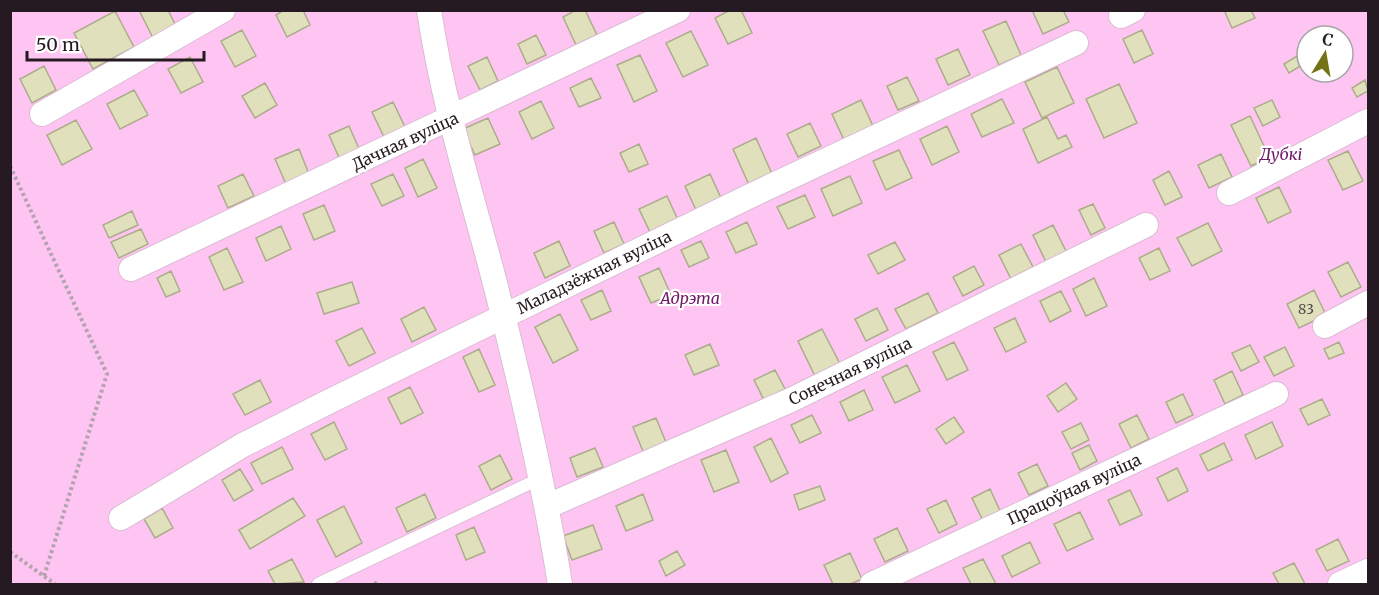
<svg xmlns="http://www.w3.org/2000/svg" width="1379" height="595" viewBox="0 0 1379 595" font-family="Merriweather,serif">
<rect width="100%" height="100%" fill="#feebfa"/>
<!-- green -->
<path fill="#fec5f3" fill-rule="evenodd" d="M10 11H1368V584H11ZM1307 36H1343V72H1307Z"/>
<!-- building -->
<path fill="#e0e0bc" stroke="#acac8a" stroke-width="1.5" d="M139 10H168L176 26 153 38Z
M284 10H303L310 25 287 37 276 15Z
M576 10H585L597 35 576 45 563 17Z
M730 10H741L752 33 728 44 715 18Z
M1032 10H1063L1069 22 1043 34Z
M1224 10H1251L1255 18 1232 28Z
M115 11 134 47 93 69 74 33Z
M1006 21 1021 55 999 65 983 31Z
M242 30 256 56 235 67 221 41Z
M1142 30 1153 54 1134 63 1123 39Z
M691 31 708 65 683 77 666 43Z
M536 35 546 55 527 64 518 44Z
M958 49 970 75 948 85 936 59Z
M640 55 657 91 634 102 617 65Z
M1297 56 1302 65 1289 73 1284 64Z
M190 57 203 82 181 93 168 69Z
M487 57 498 81 480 90 468 66Z
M44 66 56 90 32 103 20 79Z
M1057 67 1074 103 1042 118 1025 82Z
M907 77 919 101 898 110 887 86Z
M591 78 601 98 579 107 570 88Z
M1365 80 1368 91 1357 97 1352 88Z
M265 83 277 105 255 118 242 96Z
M1119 84 1137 123 1104 138 1086 99Z
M134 90 148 115 120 129 107 104Z
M1002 99 1014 123 982 137 971 114Z
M861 100 873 126 844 140 832 114Z
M1272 100 1280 117 1263 126 1254 108Z
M541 101 554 128 532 139 519 112Z
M393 102 405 127 384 137 372 112Z
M1250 116 1269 157 1251 166 1231 125Z
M1047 117 1058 139 1066 135 1072 147 1038 163 1023 129Z
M488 118 500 144 475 155 463 129Z
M76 120 92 149 62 165 47 135Z
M810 123 821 146 798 157 787 134Z
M349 126 361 153 341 162 329 135Z
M947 126 959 152 932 165 920 139Z
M756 138 772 174 749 185 733 149Z
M639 144 648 164 629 172 620 153Z
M299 149 309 174 286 184 275 159Z
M899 150 912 178 886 190 873 161Z
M1348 151 1363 181 1343 190 1328 160Z
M1221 154 1232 177 1209 188 1198 165Z
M423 159 437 188 418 197 405 168Z
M1169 171 1182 197 1165 205 1153 180Z
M243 174 254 196 228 208 218 186Z
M393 174 404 196 382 206 371 184Z
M710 174 721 198 696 210 685 186Z
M850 176 862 203 833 216 821 189Z
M1279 187 1291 212 1268 223 1256 198Z
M805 195 815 217 788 229 777 207Z
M667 196 678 220 650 232 639 209Z
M1093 204 1105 228 1091 235 1079 210Z
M324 205 335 231 314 240 303 214Z
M132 211 138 225 109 238 103 225Z
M614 222 624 244 604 253 594 231Z
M747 222 757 244 736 253 726 232Z
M1208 223 1222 251 1192 266 1177 238Z
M1053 225 1066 251 1046 262 1033 235Z
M281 226 291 249 266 261 256 238Z
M141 229 148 244 119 258 111 242Z
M559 241 570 266 545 278 534 253Z
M701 241 709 258 689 267 681 250Z
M895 242 905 260 878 274 868 255Z
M1021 244 1033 267 1011 279 999 255Z
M227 248 243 282 224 290 209 257Z
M1159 248 1170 271 1150 280 1139 258Z
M1348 262 1361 287 1341 297 1328 272Z
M974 266 984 285 963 296 953 277Z
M659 268 671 295 651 303 639 277Z
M171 271 180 291 166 297 157 278Z
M1094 278 1107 306 1086 316 1073 289Z
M352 282 359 303 324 314 317 293Z
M602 290 611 311 591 320 581 300Z
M1314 290 1326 315 1299 328 1287 304Z
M1061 291 1071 311 1050 322 1040 301Z
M928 293 938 313 906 329 895 309Z
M424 307 436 330 412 342 401 319Z
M877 308 888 330 866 341 855 319Z
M560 314 578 350 553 363 535 327Z
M1015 318 1026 342 1006 352 994 328Z
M362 328 375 353 349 366 336 341Z
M822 329 840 364 815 376 798 341Z
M954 342 968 370 947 380 933 352Z
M1339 342 1344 353 1329 359 1324 349Z
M710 344 719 365 694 375 685 355Z
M1250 345 1259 362 1241 371 1232 353Z
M1285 347 1294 366 1274 376 1264 357Z
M479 349 495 385 479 392 463 357Z
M907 365 920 391 895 403 882 377Z
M775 370 785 389 764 400 754 380Z
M1232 371 1243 395 1225 404 1214 380Z
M260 380 271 402 245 415 233 394Z
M1066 383 1077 399 1058 412 1047 396Z
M410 387 423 413 401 424 388 398Z
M864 390 873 410 849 421 840 402Z
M1183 394 1193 415 1176 423 1166 402Z
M1322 399 1330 415 1308 425 1300 409Z
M812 415 821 433 800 443 791 425Z
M1137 415 1149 439 1131 448 1119 424Z
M954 417 964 432 946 444 936 429Z
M656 418 668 447 645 456 633 427Z
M334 422 347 449 325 460 311 434Z
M1272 422 1283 446 1256 459 1245 435Z
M1081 423 1089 440 1071 449 1062 432Z
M771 438 788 473 771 482 754 447Z
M1224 443 1232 460 1208 471 1200 455Z
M1089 445 1097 461 1080 470 1072 453Z
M282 447 293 469 262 484 251 463Z
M595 448 603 467 577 477 570 458Z
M726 450 739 482 714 492 701 460Z
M500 455 512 479 491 490 479 466Z
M1037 464 1048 486 1029 495 1018 473Z
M1177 468 1188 491 1168 501 1157 478Z
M240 469 253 490 234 501 222 480Z
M820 486 825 500 799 510 794 495Z
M990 489 1002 515 984 523 972 498Z
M1130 490 1142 515 1120 525 1108 500Z
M425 494 436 518 407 532 396 508Z
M643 494 653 520 626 531 616 506Z
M293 498 305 516 250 549 239 530Z
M946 500 957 524 939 533 927 509Z
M344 506 362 543 336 557 317 520Z
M162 508 173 528 155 538 144 519Z
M1080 512 1093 539 1067 551 1054 524Z
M593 525 602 549 572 560 563 536Z
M474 527 485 552 466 560 456 535Z
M897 528 908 551 885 562 874 539Z
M1338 539 1349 561 1327 571 1316 550Z
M1030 542 1040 563 1012 577 1002 556Z
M677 551 685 565 666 576 659 561Z
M850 553 862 579 850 584H833L824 565Z
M292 559 304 582 275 584 268 571Z
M983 559 996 584H971L963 568Z
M1294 563 1305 584H1279L1273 573Z"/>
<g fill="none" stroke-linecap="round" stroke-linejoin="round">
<!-- service casing -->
<g stroke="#dbbcd4" stroke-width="14">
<path id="service" d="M318 584 541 478"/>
</g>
<!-- minor casing -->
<g stroke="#dbbcd4" stroke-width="26">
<path id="minor" d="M429 10C442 98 468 183 491 268 518 372 543 478 560 584
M1121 16 1133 10
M42 114 223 10
M1229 193 1368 121
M131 269 678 10
M1325 326 1368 303
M548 506 791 400 1146 225
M121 518 243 445 330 401 750 196 1076 43
M872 584 1276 394
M1340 584 1368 571"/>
</g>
<!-- path -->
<path stroke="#b3a3af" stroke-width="4" stroke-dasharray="3 3" stroke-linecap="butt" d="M10 166 107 374 44 576
M10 552 55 584
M375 584 377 582"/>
<!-- service -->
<use href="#service" stroke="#fff" stroke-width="12"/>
<!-- minor -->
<use href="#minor" stroke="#fff" stroke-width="24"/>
</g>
<g text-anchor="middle" stroke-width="4.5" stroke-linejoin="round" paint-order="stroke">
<!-- number labels -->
<g font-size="14" fill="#544c48">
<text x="1306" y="314">83</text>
</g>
<!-- street labels -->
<g font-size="16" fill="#251a22" stroke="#fff">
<text transform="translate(405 141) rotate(-25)" y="6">Дачная вуліца</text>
<text transform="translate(594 272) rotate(-26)" y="6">Маладзёжная вуліца</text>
<text transform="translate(850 371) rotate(-26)" y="6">Сонечная вуліца</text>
<text transform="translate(1074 489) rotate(-25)" y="6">Працоўная вуліца</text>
</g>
<!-- park labels -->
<g font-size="16" font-style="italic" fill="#711767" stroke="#fff">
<text x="1281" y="160">Дубкі</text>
<text x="690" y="304">Адрэта</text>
</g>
</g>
<!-- border -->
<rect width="1379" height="595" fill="none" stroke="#251a22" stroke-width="24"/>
<!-- north arrow -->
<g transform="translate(1325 54) rotate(11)"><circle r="28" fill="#ffffff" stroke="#a8a3a7" stroke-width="1.5"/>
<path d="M0-4.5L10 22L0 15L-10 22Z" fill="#757215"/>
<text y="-9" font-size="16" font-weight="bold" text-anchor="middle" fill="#251a22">С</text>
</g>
<!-- scale -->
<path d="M27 51v9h177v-9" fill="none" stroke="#251a22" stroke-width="3"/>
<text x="36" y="51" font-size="18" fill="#251a22" stroke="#ffffff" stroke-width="4.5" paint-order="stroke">50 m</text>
</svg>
